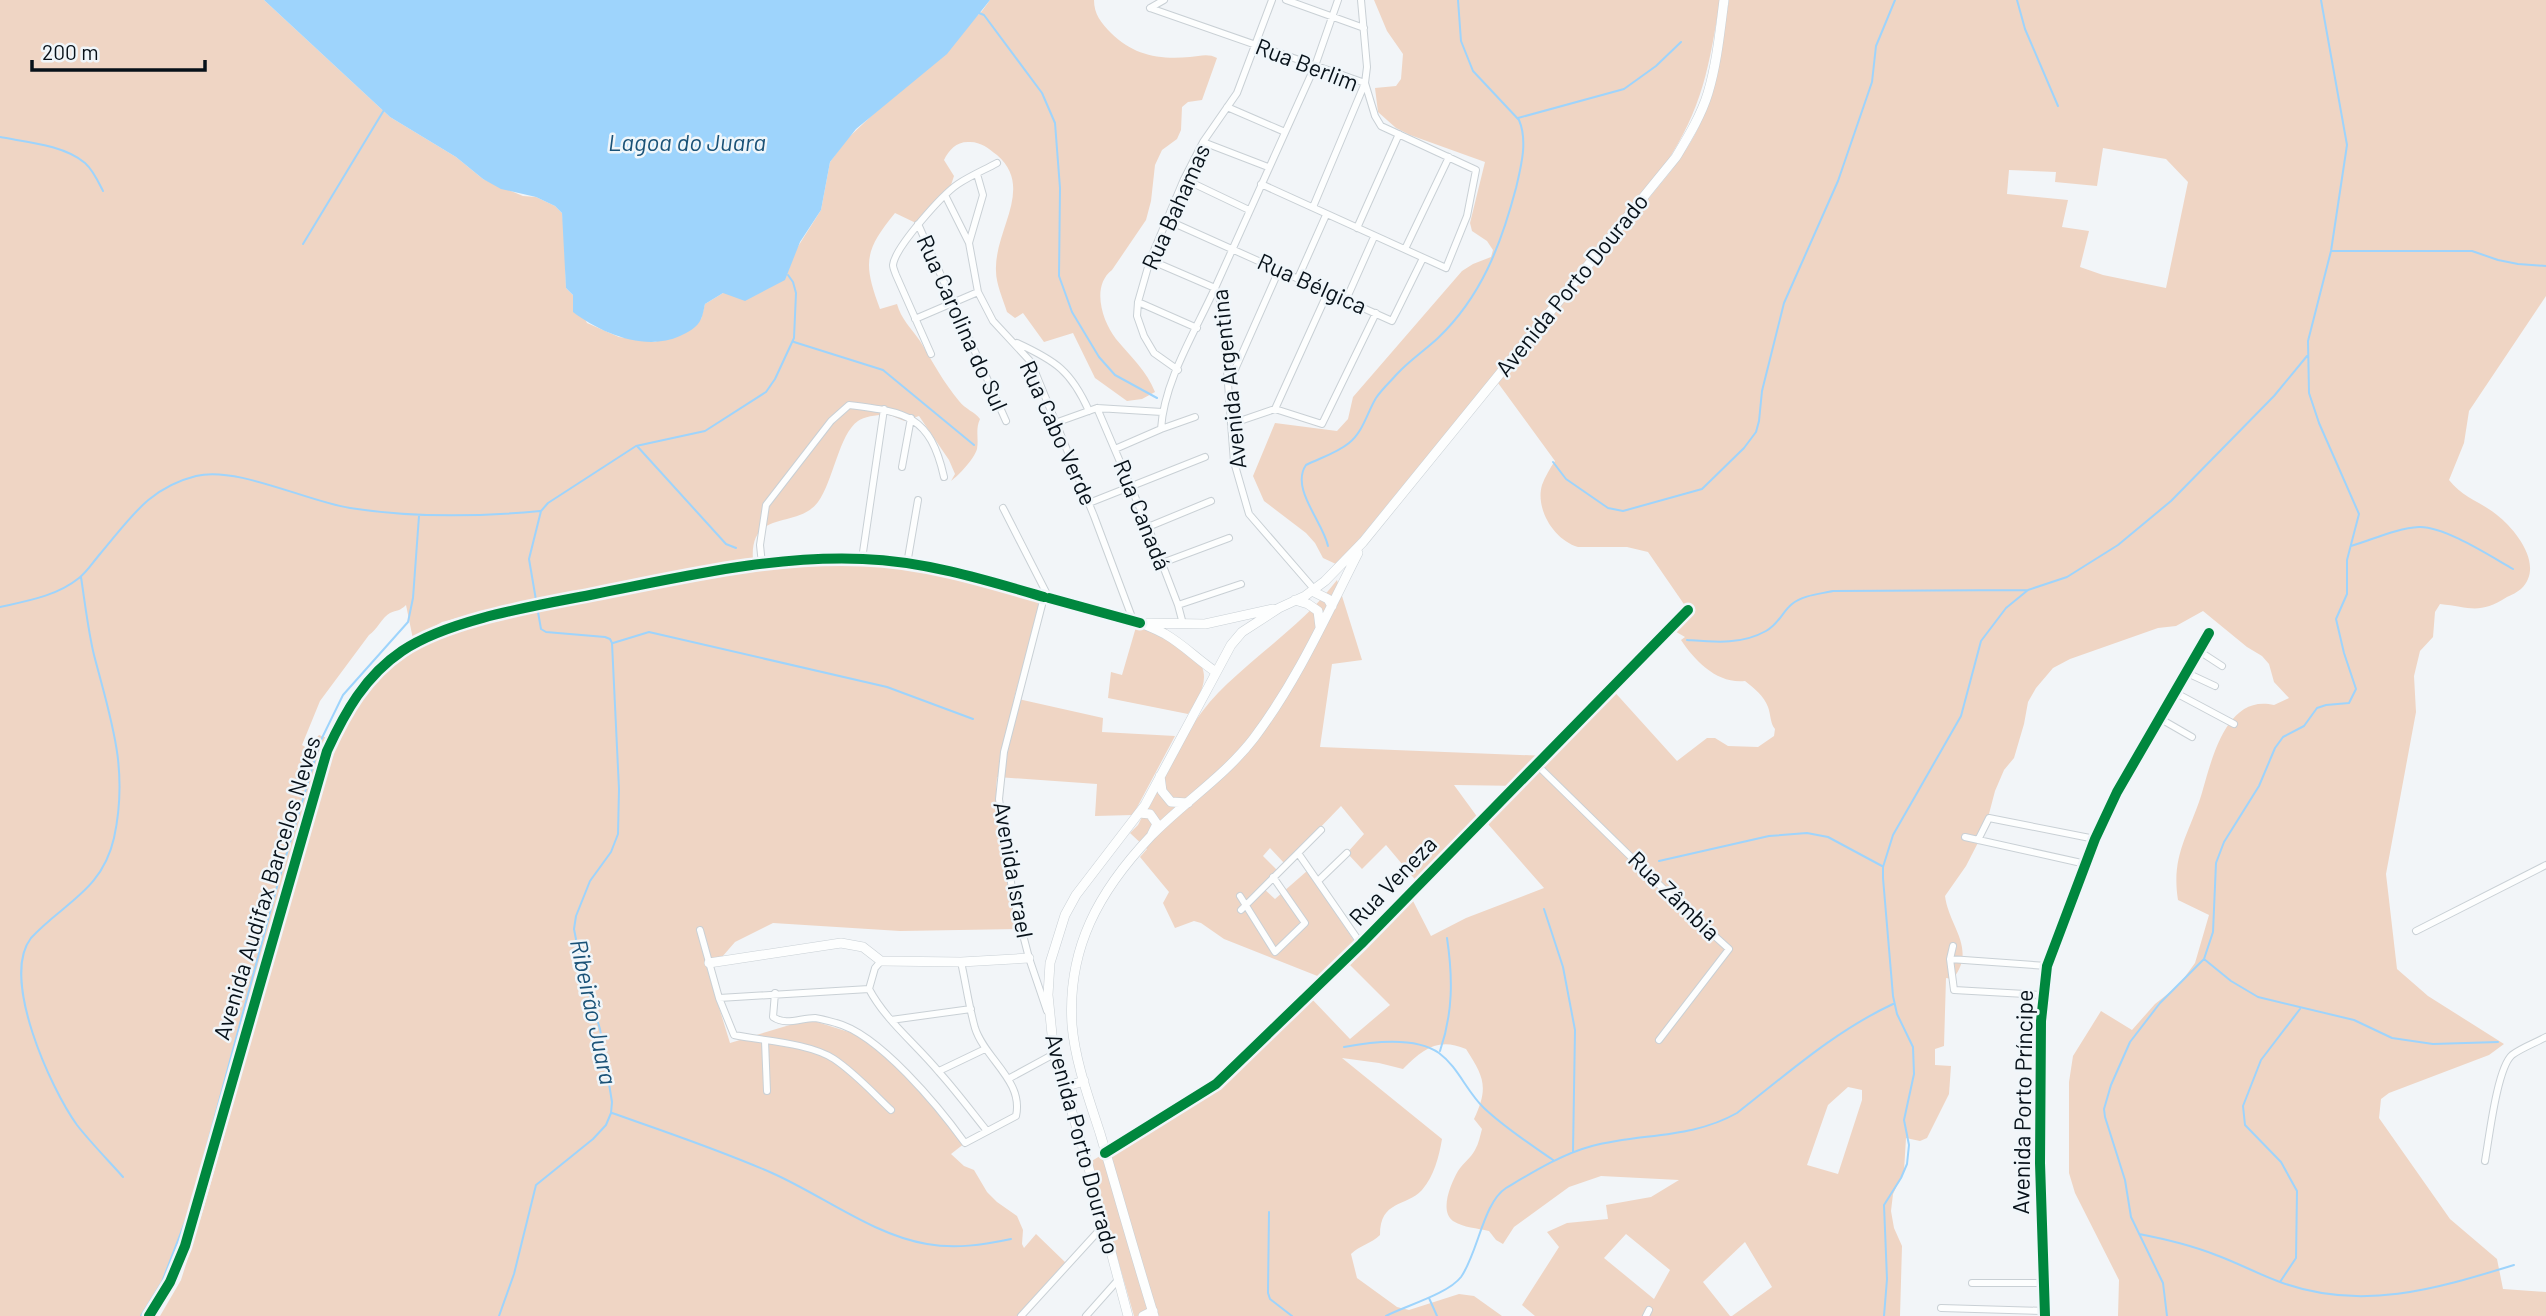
<svg xmlns="http://www.w3.org/2000/svg" width="2546" height="1316" viewBox="0 0 2546 1316" font-family="Barlow,sans-serif">
<rect width="100%" height="100%" fill="#f2f5f8"/>
<!-- green -->
<path fill="#efd5c4" fill-rule="evenodd" d="M0 0H264L390 117 456 157 483 179 523 196 536 197 555 206 562 213 564 227 566 288 573 295 587 323 619 337 655 342 701 319 705 304 797 248 821 210 830 162 847 139 982 11 990 0H1094C1094 14 1101 23 1111 33 1133 55 1159 60 1190 57 1200 56 1208 53 1217 58L1202 100 1188 102 1182 107 1181 130 1177 139 1162 150 1155 165 1151 201 1146 220 1112 270C1091 286 1102 321 1116 339 1130 356 1147 371 1155 392L1142 399 1127 401 1095 378 1073 333 1044 342 1023 313 1015 318 1007 312C1003 299 996 284 996 271 994 230 1035 188 997 155 988 148 980 141 968 142 956 142 949 150 944 160L954 176 951 185 918 224 895 213C864 251 863 263 880 309L897 304C901 319 911 328 920 341 932 361 944 383 959 401 965 409 975 412 980 419 975 430 979 438 977 449 974 459 959 475 951 481L955 474 949 460 919 416C915 417 908 421 905 421 900 420 894 416 889 415 881 414 865 416 858 421 839 434 833 482 818 502 797 530 749 508 753 560L500 607 442 622 413 639 406 605C400 611 397 610 390 613 382 617 377 630 369 635L320 701 302 745 307 748 319 735 327 738 186 1234 171 1276 147 1316H0Z
M1374 0H1720C1709 67 1703 107 1665 165L1338 565 1323 558 1315 543 1306 533 1264 501 1253 476 1275 423 1337 431 1348 419 1353 397 1462 271 1473 264 1491 257 1493 250 1487 241 1472 231 1470 223 1485 162 1410 135 1396 128 1378 112 1375 88 1396 86 1401 79 1403 54 1387 31Z
M1729 0H2546V296L2469 411 2464 443 2449 480C2462 497 2481 502 2497 515 2516 530 2545 566 2521 589 2517 592 2512 595 2507 597 2479 615 2470 607 2440 604L2435 612 2433 637 2420 651 2414 676 2416 712 2386 874 2397 969 2428 996 2504 1044 2489 1055 2389 1093 2381 1099 2379 1118 2450 1219 2497 1259 2503 1289 2546 1292V1316H2118L2119 1280 2075 1193 2069 1173V1082L2073 1056 2101 1011 2132 1030 2155 1004 2179 985 2195 963 2209 915 2178 900C2171 856 2188 836 2201 796 2211 763 2225 693 2274 705L2289 698 2274 682 2269 664 2262 656 2247 647 2203 611 2176 626 2158 628 2070 659 2053 668 2036 688 2028 702 2024 724 2014 758 2004 770 1995 791 1985 829 1966 866 1945 896C1949 927 1977 948 1953 979L1946 978 1944 1046 1935 1049V1065L1951 1066 1949 1094 1927 1138 1920 1141 1906 1138 1904 1171 1893 1194 1891 1211 1894 1228 1902 1246 1900 1316H1732L1772 1287 1745 1242 1703 1282 1730 1316H1535L1522 1305 1559 1247 1547 1232 1567 1223 1608 1219 1606 1205 1651 1197 1679 1180 1601 1176 1569 1187 1514 1227 1503 1244 1496 1240 1489 1231C1477 1228 1464 1228 1453 1221 1439 1211 1451 1183 1458 1171 1463 1163 1471 1158 1475 1150 1479 1143 1480 1136 1482 1129L1474 1119C1489 1087 1484 1077 1466 1049 1438 1037 1423 1049 1403 1069L1379 1063 1342 1058 1442 1139C1439 1157 1434 1176 1422 1190 1406 1207 1380 1200 1380 1235 1371 1244 1360 1245 1351 1254L1357 1278 1397 1307 1409 1310 1459 1294 1474 1296 1502 1316H1134L1090 1162 1227 1080 1309 996 1350 1039 1390 1005 1350 965 1411 897 1431 936 1466 918 1544 888 1488 824 1523 786 1454 785 1481 822 1418 883 1386 845 1362 869 1347 853 1364 834 1341 806 1285 864 1270 848 1263 856 1277 870 1263 888 1275 899 1307 871 1357 945 1325 979 1224 939 1201 923 1194 921 1175 928 1163 903 1169 892 1140 857 1147 849 1130 833 1138 825C1163 777 1186 722 1227 684 1264 649 1306 621 1337 580L1362 660 1332 664 1320 747 1547 756 1611 688 1677 761 1707 738H1715L1728 746 1758 747 1774 736 1775 729C1770 723 1771 715 1768 707 1764 696 1754 688 1745 681 1717 684 1695 661 1681 640L1685 637 1671 629 1688 610 1648 552 1627 547H1578C1554 540 1535 509 1542 485 1545 477 1550 468 1555 461L1498 383 1671 171C1682 156 1693 140 1700 124 1716 85 1722 41 1729 0ZM2103 148 2166 159 2188 182 2166 288 2103 275 2080 267 2089 231 2062 227 2068 200 2007 194 2009 170 2056 172 2055 182 2097 186ZM1848 1087 1862 1090V1100L1838 1174 1807 1165 1828 1105ZM1626 1234 1670 1270 1654 1299 1604 1258Z
M846 562 916 569 1028 596 1041 601 1014 698 1103 718 1102 732 1175 736 1133 815 1095 816 1097 784 997 777C992 828 1009 879 1022 929L900 931 773 923 735 942 722 957 705 962 730 1043 793 1024 814 1021 855 1034 885 1053 909 1081 923 1090 965 1143 951 1154 964 1166 974 1170 987 1192 997 1202 1017 1216 1023 1230 1022 1244 1024 1248 1036 1234 1066 1263 1020 1316H160L181 1280 204 1207 329 762 352 706 374 681 402 655 445 630 502 615 723 575 744 566 786 568Z
M1136 627C1151 628 1195 652 1202 667 1209 683 1196 702 1188 714L1108 698 1111 672 1122 675Z"/>
<!-- water -->
<path fill="#9ed4fc" d="M264 0H990L947 54 856 129 830 162 821 210 800 242 785 280 745 301 723 293 705 304C704 308 703 315 701 319 697 328 688 332 680 336 645 352 601 333 573 312V295L566 288 562 213 555 206 536 197 501 189 483 179 456 157 390 117Z"/>
<g fill="none" stroke-linecap="round" stroke-linejoin="round">
<!-- stream -->
<path stroke="#9ed4fc" stroke-width="2" d="M2017 0 2025 29 2058 106
M979 13 984 15 1042 93 1055 123 1060 188 1059 276 1072 312 1099 357 1115 375 1157 398
M1518 118 1624 89 1656 66 1681 42
M0 137C26 142 64 145 85 163 93 170 98 181 103 191
M303 244 384 110
M2332 251H2472L2498 260 2518 264 2546 266
M794 342 883 370 974 445
M637 446 726 544 736 548
M1553 462 1566 479 1608 508 1623 511 1702 489 1744 448 1756 432 1759 421 1762 391 1784 303 1838 181 1872 82 1876 46 1895 0
M1328 546C1323 522 1290 488 1306 465 1320 458 1337 453 1349 443 1363 432 1367 413 1376 398 1382 389 1391 381 1397 374 1410 360 1424 351 1438 338 1481 297 1501 245 1516 188 1521 167 1528 141 1519 120L1473 71 1461 41 1458 0
M2351 546C2372 540 2397 528 2419 527 2444 526 2490 556 2513 569
M81 577C85 603 88 630 94 655 111 720 129 769 114 838 102 891 63 903 31 938 0 978 51 1089 77 1125 91 1143 108 1160 123 1177
M536 600 529 559 541 511 548 503 636 446 705 431 766 392 775 379 794 338 796 293 793 282 788 275
M0 607C27 601 57 596 79 578 87 572 93 562 100 554 130 519 148 488 196 476 237 466 306 501 350 508 414 518 476 517 540 511
M1687 640C1714 642 1741 645 1766 631 1779 624 1782 612 1792 604 1803 595 1820 594 1833 591L2028 590 2067 577 2118 545 2171 501 2274 396 2307 356
M613 643 649 632 887 687 973 719
M1659 861 1769 836 1807 833 1828 837 1882 866
M1544 909 1563 967 1575 1030 1573 1152
M2204 959 2231 981 2258 997 2354 1020 2392 1038 2433 1044 2498 1042
M1344 1047C1370 1042 1415 1036 1439 1053 1458 1067 1467 1092 1484 1108 1505 1128 1530 1144 1553 1160
M1440 1051C1453 1013 1453 978 1447 938
M612 1113C666 1132 720 1150 772 1173 822 1195 873 1235 927 1244 955 1249 983 1245 1011 1239
M1269 1212 1268 1293 1270 1299 1292 1316
M2139 1234C2165 1239 2191 1245 2216 1255 2238 1263 2258 1274 2280 1282 2360 1312 2436 1289 2514 1265
M2280 1282 2296 1258 2297 1191 2281 1162 2245 1125 2243 1106 2261 1060 2300 1009
M1429 1298 1437 1316
M141 1316 162 1282 190 1209 278 883 320 742 343 695 408 622 413 598 419 516
M499 1316 514 1274 536 1185 593 1139 606 1125 611 1113 612 1102 600 1029 582 970 574 929 576 916 590 881 611 852 618 834 619 789 612 643 610 639 605 637 546 632 541 629 538 612
M1386 1316C1405 1306 1448 1294 1461 1277 1478 1253 1483 1203 1506 1188 1533 1172 1562 1154 1592 1146 1642 1133 1691 1139 1737 1113 1787 1074 1835 1031 1893 1004
M1884 1316 1887 1279 1884 1205 1901 1178 1907 1164 1909 1145 1904 1120 1914 1074 1913 1047 1897 1014 1893 996 1883 878V867L1893 835 1961 716 1981 641 2006 608 2028 590
M2167 1316 2163 1283 2131 1217 2125 1180 2105 1117 2104 1109 2111 1085 2130 1042 2160 1003 2204 959 2213 932 2216 863 2224 842 2259 786 2275 748 2283 737 2304 726 2317 708 2326 705 2349 703 2356 689 2344 653 2336 619 2347 594V560L2359 514 2319 423 2309 393 2308 341 2331 251 2347 145 2321 0"/>
<!-- street casing -->
<g stroke="#c9d0d5" stroke-width="8">
<path id="street" d="M1286 0 1364 28
M1150 8 1365 83
M1150 8 1164 0
M1227 107 1285 132
M1203 142 1268 167
M977 174 983 195 969 243 978 292 993 321 1031 362 1094 516 1133 620
M1184 179 1249 210
M1261 184 1446 268 1467 216 1476 170 1381 126 1375 116 1365 83
M945 195 969 243
M1313 207 1365 83 1367 67 1361 0
M1167 220 1392 321 1423 258
M918 224 1006 421
M1357 228 1399 134
M1405 249 1449 157
M1298 278 1326 215
M1346 300 1374 237
M1138 302 1197 328
M915 319 978 292
M1017 343C1056 361 1071 371 1089 411
M931 354 896 275C895 272 893 268 893 265 895 247 943 194 958 184 970 176 984 170 997 163
M1178 370 1154 353 1144 336 1137 316 1138 302 1150 260 1184 179 1203 142 1237 93 1272 0
M1229 383 1279 270
M1097 408 1148 527 1178 605 1183 624
M1275 409 1328 292
M1055 423 1097 408 1162 412
M1231 424 1275 409 1322 424 1376 313
M1161 429 1195 417
M1115 449 1161 429C1164 381 1195 332 1215 288L1150 260
M902 467 911 418
M1089 503 1205 457
M1003 508 1049 598
M1148 527 1211 501
M862 559 884 409
M1162 563 1229 538
M762 564 760 545 766 505 831 421 849 405C906 412 930 415 944 477
M907 564 918 500
M1314 589 1249 514 1234 462 1222 305 1215 288 1315 66 1338 0
M1044 597 1004 752 999 799 1013 896 1029 958 1047 1011
M1178 605 1241 584
M2199 651 2222 666
M2185 672 2215 686
M2174 692 2234 724
M2159 718 2192 737
M1536 764 1676 901 1729 949 1659 1040
M1965 837 2086 864
M1978 840 1989 818 2095 839
M1298 853 1361 944
M1318 881 1347 853
M1240 896 1275 952 1305 923 1273 877
M1241 910 1321 830
M700 930 719 998 734 1035C764 1041 809 1043 834 1059 855 1073 873 1093 891 1110
M2416 931 2546 865
M1953 946 1950 959 1954 990 2042 995
M1950 959 2047 966
M881 961 875 968 869 989C886 1021 916 1044 939 1072 956 1091 971 1111 987 1131
M775 993 773 1017C786 1026 800 1018 815 1018 821 1019 829 1021 836 1023 879 1034 939 1107 965 1143L1016 1116C1024 1081 985 1059 975 1028 969 1007 966 984 961 962
M719 998 869 989
M891 1020 971 1009
M765 1041 767 1091
M939 1071 985 1049
M1008 1079 1054 1054
M1105 1153 1216 1084 1361 944 1688 610
M2485 1161C2489 1139 2497 1068 2512 1055 2521 1048 2535 1043 2546 1037
M1972 1283H2044
M1941 1308 2045 1311
M1021 1316 1104 1225
M1086 1316 1118 1280
M1646 1316 1649 1310"/>
</g>
<!-- secondary casing -->
<g stroke="#c9d0d5" stroke-width="10">
<path id="secondary" d="M1312 591 1328 599 1332 606
M1295 600 1308 604 1318 611 1320 627
M1146 623 1205 624 1273 609
M1160 776 1162 791 1171 802 1188 803
M1139 813 1150 814 1157 824 1152 834
M709 963 841 943 863 947 881 961 961 962 1029 958
M1064 1087 1084 1081
M149 1316 170 1282 185 1246 327 751C345 712 365 677 401 651 447 620 538 605 593 595 690 576 791 550 891 561 944 567 998 584 1050 598 1088 609 1130 615 1165 634 1184 645 1198 660 1216 672
M1128 1316 1087 1161 1054 1054 1048 995 1050 963 1065 915 1076 895 1145 805 1231 645 1242 632 1279 608 1305 596 1325 581 1363 542 1676 157C1688 137 1701 116 1708 93 1717 63 1720 31 1724 0
M1143 1316 1153 1311
M1154 1316C1135 1255 1118 1194 1100 1133 1089 1099 1075 1061 1072 1025 1067 948 1099 891 1151 836 1184 802 1225 776 1254 738 1297 681 1326 616 1358 553
M2045 1316 2040 1163 2041 1021 2047 966 2095 839 2117 792 2209 633"/>
</g>
<!-- street -->
<use href="#street" stroke="#fdfefe" stroke-width="6"/>
<!-- secondary -->
<use href="#secondary" stroke="#fdfefe" stroke-width="9"/>
<!-- cycleway casing -->
<g stroke="#f0f6fa" stroke-width="15">
<path id="cycleway" d="M1049 598 1140 623
M1105 1153 1216 1084 1361 944 1688 610
M149 1316 170 1282 185 1246 327 751C345 712 365 676 402 651 449 619 539 605 595 594 682 577 773 555 863 559 924 561 986 580 1044 597
M2045 1316 2040 1163 2041 1021 2047 966 2095 839 2117 792 2209 633"/>
</g>
<!-- cycleway -->
<use href="#cycleway" stroke="#00873e" stroke-width="10"/>
</g>
<g text-anchor="middle" stroke-width="5" stroke-linejoin="round" paint-order="stroke">
<!-- street labels -->
<g font-size="23" fill="#071119" stroke="#f0f6fa">
<text transform="translate(1307 65) rotate(21)" y="8">Rua Berlim</text>
<text transform="translate(1176 207) rotate(-66)" y="8">Rua Bahamas</text>
<text transform="translate(1312 284) rotate(24)" y="8">Rua Bélgica</text>
<text transform="translate(1572 285) rotate(-51)" y="8">Avenida Porto Dourado</text>
<text transform="translate(962 323) rotate(66)" y="8">Rua Carolina do Sul</text>
<text transform="translate(1229 379) rotate(-96)" y="8">Avenida Argentina</text>
<text transform="translate(1058 433) rotate(66)" y="8">Rua Cabo Verde</text>
<text transform="translate(1142 515) rotate(68)" y="8">Rua Canadá</text>
<text transform="translate(1013 870) rotate(80)" y="8">Avenida Israel</text>
<text transform="translate(1393 881) rotate(-46)" y="8">Rua Veneza</text>
<text transform="translate(267 888) rotate(-73)" y="8">Avenida Audifax Barcelos Neves</text>
<text transform="translate(1674 896) rotate(44)" y="8">Rua Zâmbia</text>
<text transform="translate(2023 1102) rotate(-89)" y="8">Avenida Porto Príncipe</text>
<text transform="translate(1082 1144) rotate(75)" y="8">Avenida Porto Dourado</text>
</g>
<!-- water labels -->
<g font-size="24" font-style="italic" fill="#1a5277" stroke="#f0f6fa">
<text x="687" y="151">Lagoa do Juara</text>
<text transform="translate(593 1012) rotate(78)" y="8">Ribeirão Juara</text>
</g>
</g>
<!-- scale -->
<path d="M32 60v10h173v-10" fill="none" stroke="#071119" stroke-width="3.5"/>
<text x="42" y="60" font-size="21" fill="#071119" stroke="#f0f6fa" stroke-width="5" paint-order="stroke">200 m</text>
</svg>
